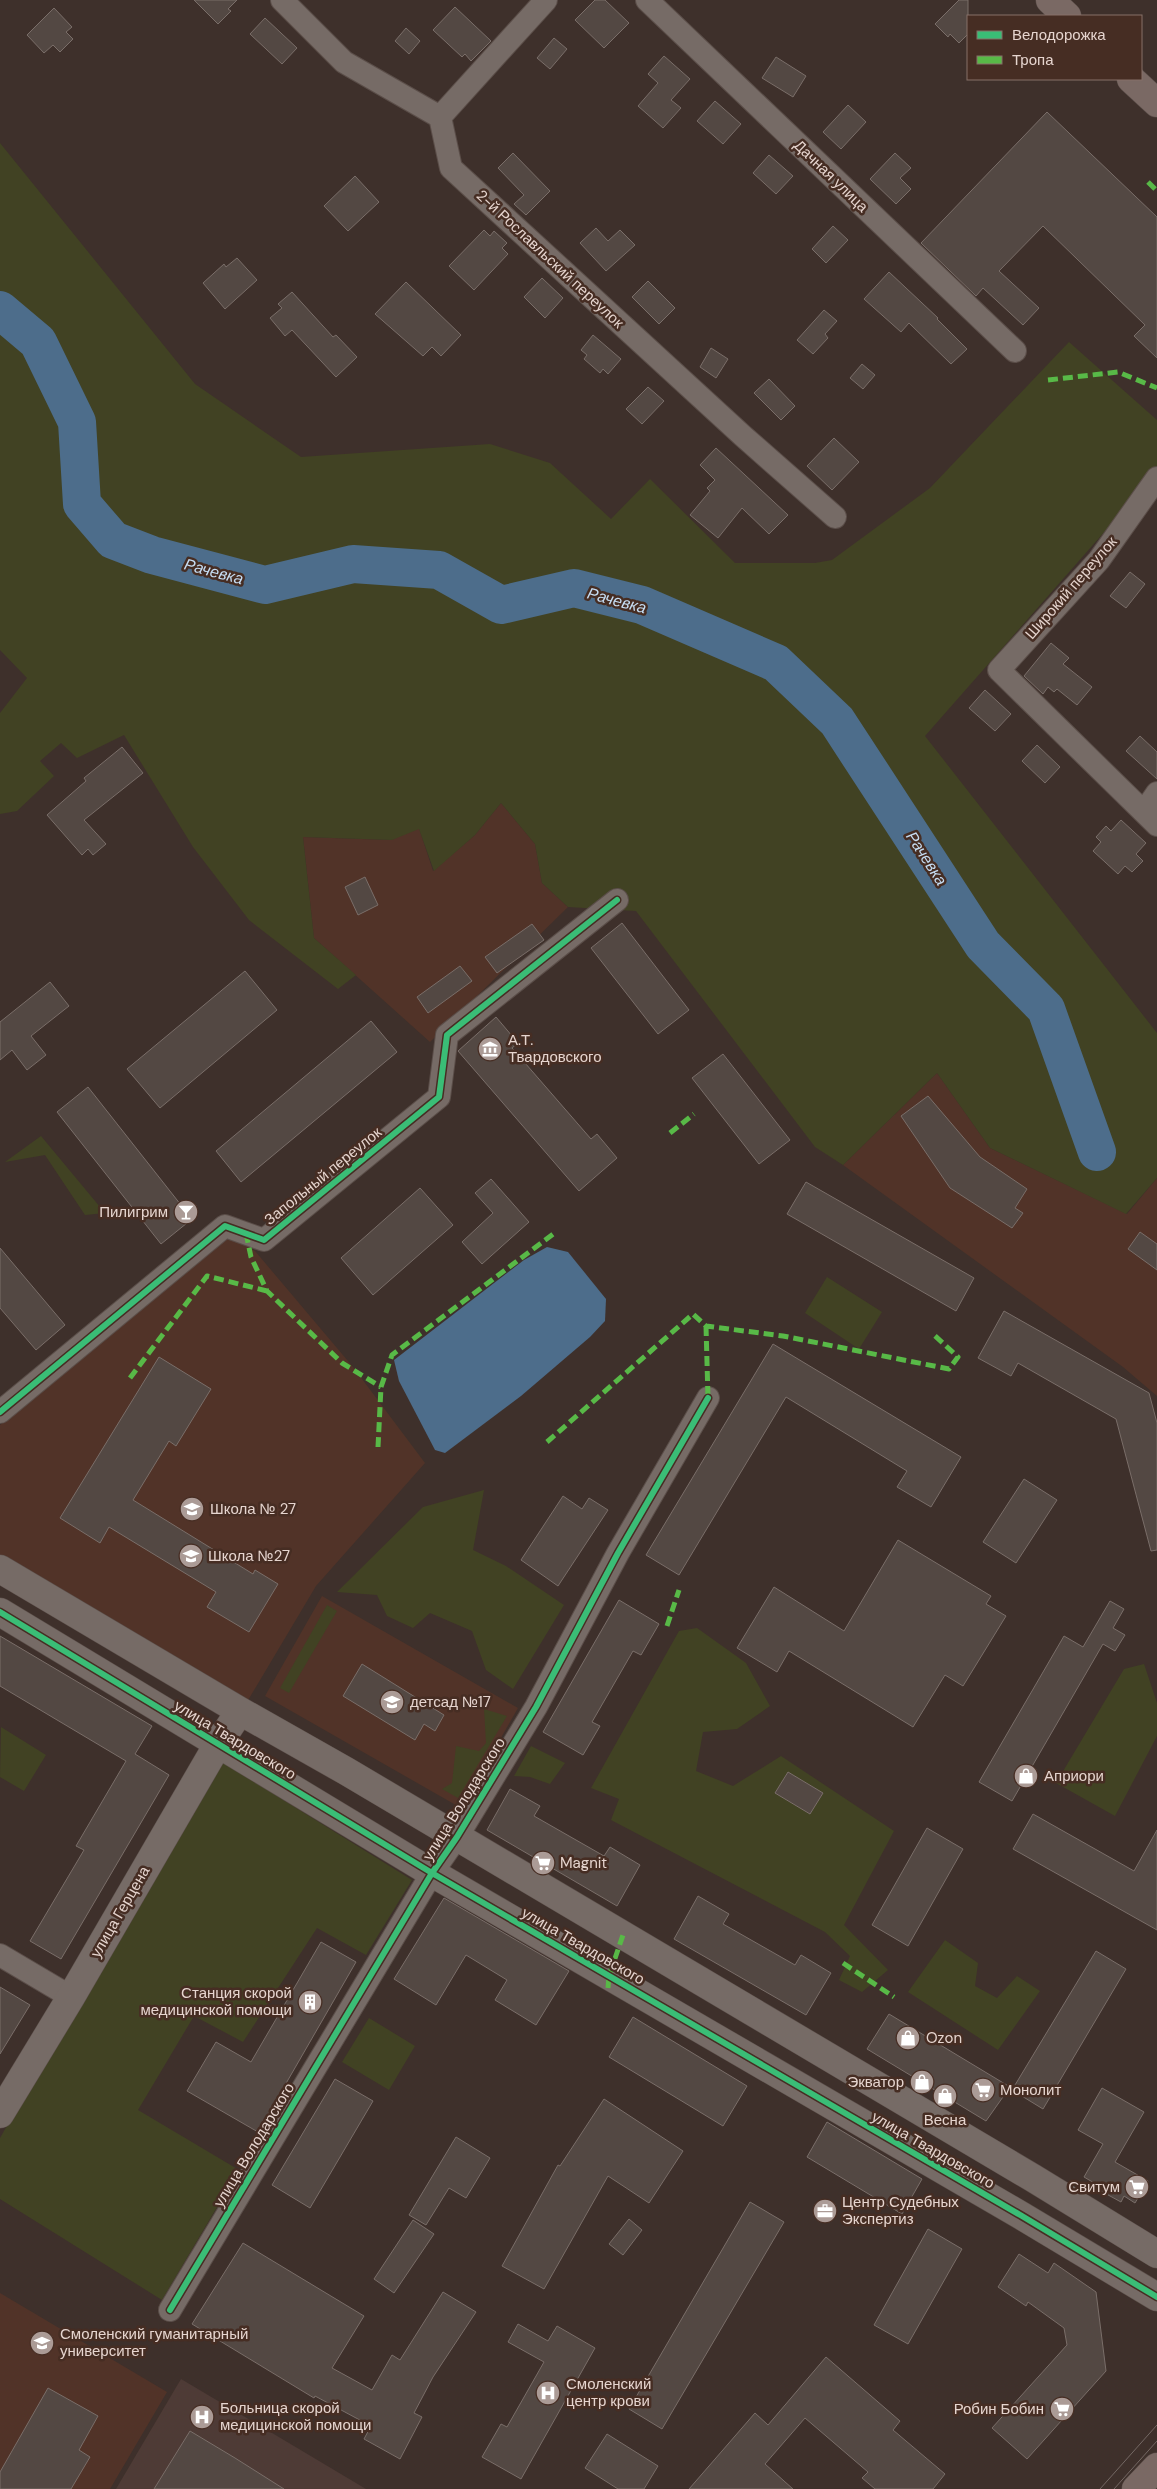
<svg xmlns="http://www.w3.org/2000/svg" width="1157" height="2489" viewBox="0 0 1157 2489" font-family="'DM Sans',sans-serif">
<rect width="100%" height="100%" fill="#3e302b"/>
<!-- built -->
<path fill="#513328" d="M501 803 535 844 542 883 568 907 430 1042 314 938 303 837 391 840 419 828 433 871 475 835Z
M937 1073 990 1148 1127 1214 1157 1178V1396L1123 1367 843 1165Z
M226 1235 255 1251 353 1367 425 1463 316 1586 247 1702 0 1555V1425Z
M322 1596 518 1708 461 1808 265 1696Z
M0 2293 167 2392 110 2489H0Z"/>
<!-- medical -->
<path fill="#4e3b36" d="M181 2379 309 2455 366 2489H116Z"/>
<!-- green -->
<path fill="#414223" fill-rule="evenodd" d="M0 143 195 384 301 457 490 444 550 463 611 519 650 479 735 563H815L832 560 930 488 1069 342 1157 420V472L925 736 1157 1033V1178L1126 1214 990 1148 937 1073 843 1165 815 1147 636 911 568 907 542 883 535 844 501 803 475 835 434 871 419 829 392 840 303 837 314 938 356 975 338 989 249 920 193 847 124 735 77 758 61 743 40 761 54 776 17 811 0 814V713L27 678 0 650Z
M41 1136 105 1213 85 1215 45 1155 5 1162Z
M827 1277 882 1312 859 1349 805 1313Z
M484 1490 473 1550 506 1566 564 1605 513 1689 486 1670 472 1631 430 1613 413 1628 387 1616 377 1595 337 1592 423 1507Z
M327 1605 337 1611 289 1693 280 1688Z
M697 1628 746 1663 770 1706 737 1729 703 1732 696 1771 733 1786 781 1756 894 1831 844 1925 888 1970 862 1992 839 1980 850 1956 825 1932 611 1820 619 1799 591 1788 679 1631ZM788 1772 823 1793 810 1814 775 1793Z
M1144 1664 1157 1703V1736L1115 1816 1056 1783 1124 1669Z
M484 1709 507 1716 458 1798 442 1789 452 1783 456 1746 479 1751 486 1743Z
M1 1727 46 1755 24 1791 0 1777Z
M531 1746 565 1763 550 1784 530 1777 514 1776Z
M216 1758 412 1880 366 1955 317 1928 243 2042 194 2016 138 2110 239 2170 162 2300 0 2199V2138Z
M945 1940 978 1963 975 1986 997 1998 1017 1976 1040 1991 998 2050 908 1992Z
M369 2018 415 2046 389 2090 342 2062Z"/>
<!-- water -->
<path fill="#4d6d8b" d="M547 1247 568 1252 606 1299 605 1321 590 1337 521 1396 445 1453 435 1450 399 1381 394 1360 524 1260Z"/>
<g fill="none" stroke-linecap="round" stroke-linejoin="round">
<!-- river -->
<path stroke="#4d6d8b" stroke-width="38" d="M0 310 38 342 77 422 82 504 113 540 152 555 265 585 353 564 439 570 501 605 574 588 642 605 776 663 837 721 983 945 1046 1009 1097 1152"/>
</g>
<!-- building -->
<path fill="#534843" stroke="#7a6e69" d="M194 0H237L228 9 231 11 218 24Z
M595 0H605L629 23 604 48 575 20Z
M959 0H968V34L959 43 950 34 948 37 935 24Z
M455 7 491 41 471 61 465 54 462 57 433 30Z
M54 8 72 27 66 32 73 39 60 52 53 45 44 53 27 35Z
M265 18 297 48 282 64 250 34Z
M406 28 420 41 409 54 395 41Z
M554 38 567 49 550 69 537 58Z
M664 56 690 79 671 100 681 108 663 128 638 106 658 83 648 74Z
M776 57 806 76 793 97 762 78Z
M715 101 741 124 723 144 697 121Z
M848 105 866 122 841 149 823 132Z
M1047 112 1157 217V358L1134 336 1145 325 1043 226 999 271 1039 308 1023 325 983 288 976 296 921 243Z
M513 153 550 191 526 215 514 204 524 195 498 168Z
M895 153 911 168 900 178 911 189 896 204 870 179Z
M769 155 793 176 776 194 753 173Z
M355 176 379 202 348 231 324 206Z
M833 226 848 240 826 263 812 249Z
M596 228 608 241 620 230 635 245 606 271 580 243Z
M484 230 490 236 494 231 507 243 502 248 508 254 474 290 449 266Z
M237 258 257 280 225 309 203 283 224 264 226 267Z
M889 272 938 318 937 319 967 349 951 364 909 323 901 332 864 299Z
M542 278 563 298 545 318 524 297Z
M648 281 675 308 659 324 632 297Z
M406 282 461 335 441 356 432 347 423 356 375 314Z
M292 292 333 337 336 335 357 357 336 377 292 330 285 336 270 318 282 308 278 304Z
M824 310 837 321 825 334 828 338 813 354 797 340Z
M593 335 621 359 608 374 603 369 600 373 584 359 587 355 581 350Z
M711 348 728 359 716 378 700 367Z
M862 364 875 375 863 389 850 378Z
M769 379 795 406 781 420 754 393Z
M648 387 664 401 642 424 626 409Z
M834 438 859 462 832 490 807 466Z
M716 448 788 515 769 534 742 508 718 538 690 515 710 491 707 488 715 480 700 465Z
M1130 572 1145 584 1126 608 1110 596Z
M1051 643 1069 658 1063 664 1092 687 1077 705 1057 689 1054 692 1048 687 1043 694 1024 676Z
M985 690 1011 714 995 731 969 708Z
M1140 736 1157 752V779L1126 751Z
M1037 745 1060 767 1045 783 1022 761Z
M122 747 143 773 84 820 106 844 93 855 88 849 82 855 47 815 86 781 84 778Z
M1121 820 1146 843 1136 854 1143 861 1132 872 1125 866 1118 874 1093 851 1101 842 1096 837 1106 826 1111 831Z
M365 877 378 905 358 915 345 887Z
M622 923 689 1010 658 1034 591 948Z
M532 924 544 940 497 973 485 957Z
M460 966 472 981 428 1013 417 997Z
M245 971 277 1010 160 1108 127 1069Z
M50 982 69 1006 31 1036 46 1055 27 1070 12 1050 0 1060V1022Z
M496 1017 518 1043 512 1048 591 1139 597 1134 617 1158 579 1191 458 1051Z
M371 1021 397 1052 241 1182 216 1151Z
M723 1054 790 1140 759 1164 692 1078Z
M88 1087 192 1219 161 1244 57 1112Z
M928 1096 980 1157 1027 1189 1015 1208 1023 1213 1012 1228 950 1188 901 1116Z
M491 1179 529 1222 482 1264 462 1242 493 1213 475 1193Z
M806 1182 974 1278 956 1311 787 1214Z
M420 1188 453 1225 373 1295 341 1258Z
M1140 1232 1157 1244V1270L1128 1249Z
M0 1248 65 1325 36 1350 0 1308Z
M1004 1311 1149 1393 1157 1423V1550L1151 1551 1116 1419 1018 1363 1011 1376 978 1358Z
M773 1344 961 1457 931 1507 897 1487 907 1471 786 1397 679 1575 646 1555Z
M159 1357 211 1389 176 1446 169 1441 133 1500 253 1574 255 1570 278 1584 249 1632 207 1607 216 1592 109 1527 100 1543 60 1518Z
M1024 1479 1057 1500 1016 1563 983 1542Z
M563 1496 582 1509 589 1498 608 1510 558 1586 521 1560Z
M898 1540 991 1596 986 1604 1006 1616 963 1686 945 1675 913 1727 789 1651 777 1672 737 1648 774 1587 844 1631Z
M619 1600 659 1624 641 1655 633 1651 592 1722 600 1726 583 1755 543 1732Z
M1110 1601 1124 1609 1113 1628 1125 1635 1115 1651 1103 1644 1012 1801 979 1782 1064 1636 1083 1647Z
M0 1636 152 1726 135 1754 169 1775 61 1959 30 1941 84 1850 76 1846 126 1761 0 1686Z
M362 1664 444 1715 435 1731 424 1724 415 1740 343 1696Z
M788 1772 823 1793 810 1814 775 1793Z
M510 1789 540 1806 534 1816 604 1856 610 1847 640 1865 617 1906 487 1830Z
M1033 1814 1134 1871 1157 1830V1930L1013 1849Z
M927 1828 963 1849 908 1946 872 1925Z
M698 1896 729 1914 723 1924 795 1965 801 1955 831 1973 806 2015 674 1939Z
M444 1898 569 1971 536 2025 495 2000 507 1980 466 1955 436 2005 394 1979Z
M321 1942 356 1962 258 2132 187 2091 216 2042 251 2062Z
M1096 1951 1126 1969 1043 2109 1012 2090Z
M0 1987 30 2005 0 2054Z
M889 2014 1010 2087 986 2121 867 2049Z
M633 2017 747 2086 723 2126 609 2057Z
M335 2079 373 2101 310 2208 272 2185Z
M1102 2088 1144 2112 1115 2162 1148 2181 1135 2203 1124 2196 1121 2202 1099 2190 1101 2187 1084 2177 1103 2144 1078 2130Z
M604 2099 683 2151 649 2203 608 2176 544 2289 502 2266 558 2165 560 2166Z
M827 2122 922 2179 902 2214 807 2157Z
M456 2137 490 2158 466 2198 449 2188 426 2225 409 2215Z
M750 2202 784 2222 662 2429 629 2409Z
M629 2219 642 2230 623 2255 609 2244Z
M413 2220 434 2234 394 2293 374 2279Z
M928 2229 962 2249 908 2344 874 2325Z
M243 2243 364 2316 332 2368 372 2390 392 2355 400 2360 443 2292 476 2312 433 2377 414 2413 422 2417 400 2459 364 2439 371 2426 315 2396 314 2398 192 2324Z
M1019 2254 1048 2273 1054 2263 1096 2292 1106 2371 1027 2459 992 2428 1067 2345 1064 2328 1028 2302 1026 2306 998 2287Z
M518 2324 548 2341 557 2326 595 2348 521 2479 482 2457 501 2424 507 2427 544 2362 508 2342Z
M826 2357 900 2421 893 2430 945 2474 933 2489H875L862 2478 868 2472 805 2418 765 2464 793 2489H689L755 2413 768 2425Z
M48 2388 98 2416 79 2450 90 2457 71 2489H0V2472Z
M190 2431 235 2458 284 2489H154Z
M607 2434 658 2466 644 2489H618L585 2468Z"/>
<g fill="none" stroke-linecap="round" stroke-linejoin="round">
<!-- minor casing -->
<g stroke="#5b4e49" stroke-width="24">
<path id="minor" d="M282 0 344 62 440 117 451 168 743 436 835 517
M647 0 1015 351
M440 117 546 0
M1157 478 1099 560 999 670 1157 825
M1144 812 1157 793
M0 1412 225 1226 264 1240 439 1097 447 1035 617 900
M0 1955 71 1997
M170 2310 432 1873 457 1837 536 1707 618 1553 708 1398"/>
</g>
<!-- tertiary casing -->
<g stroke="#5b4e49" stroke-width="29">
<path id="tertiary" d="M0 1569 240 1711 346 1771 1033 2178 1157 2254
M0 1612 432 1873 1022 2216 1157 2297
M0 2114 71 1997 218 1744 240 1711"/>
</g>
<!-- primary casing -->
<g stroke="#5b4e49" stroke-width="29">
<path id="primary" d="M1050 0 1067 16
M1131 79 1157 103
M1136 2489 1157 2467"/>
</g>
<!-- minor -->
<use href="#minor" stroke="#766b66" stroke-width="22"/>
<!-- tertiary -->
<use href="#tertiary" stroke="#766b66" stroke-width="28"/>
<!-- primary -->
<use href="#primary" stroke="#7a6964" stroke-width="28"/>
<!-- tram -->
<path stroke="#746864" stroke-width="1" d="M1100 2489 1157 2425
M1114 2489 1157 2441"/>
<!-- quiet -->
<path stroke="#58b947" stroke-width="5" stroke-dasharray="10 5" stroke-linecap="butt" d="M1148 182 1157 191
M1048 380 1118 372 1157 388
M670 1133 694 1114
M246 1233 251 1257 267 1291 342 1363 381 1387
M706 1326 708 1398
M130 1378 207 1276 267 1291
M547 1442 693 1314 706 1326 783 1336 949 1369 958 1357 932 1333
M378 1447 381 1387 392 1355 556 1232
M667 1626 679 1590
M843 1963 894 1997
M608 1988 609 1976 623 1935"/>
<!-- cycleway casing -->
<g stroke="#462d23" stroke-width="9">
<path id="cycleway" d="M0 1412 225 1226 264 1240 439 1097 447 1035 617 900
M0 1612 432 1873 1022 2216 1157 2297
M170 2310 432 1873 457 1837 536 1707 618 1553 708 1398"/>
</g>
<!-- cycleway -->
<use href="#cycleway" stroke="#3abd76" stroke-width="6"/>
</g>
<!-- icons -->
<defs>
<g id="museum-disc" transform="scale(1.25)"><circle r="9.5" fill="#ab9b96" stroke="#462d23"/><path d="M0-6L6-3V-2H-6V-3ZM-5-1h2V3h-2ZM-1-1h2V3h-2ZM3-1h2V3H3ZM-6 4H6V6H-6Z" fill="#fff"/></g>
<g id="bar-disc" transform="scale(1.25)"><circle r="9.5" fill="#ab9b96" stroke="#462d23"/><path d="M-6-5H6L.8 .8V4.5H3.5V6h-7V4.5H-.8V.8Z" fill="#fff"/></g>
<g id="school-disc" transform="scale(1.25)"><circle r="9.5" fill="#ab9b96" stroke="#462d23"/><path d="M0-5L7-2L0 1L-7-2ZM-4 1L0 2.5L4 1V4Q0 6-4 4Z" fill="#fff"/></g>
<g id="shop-disc" transform="scale(1.25)"><circle r="9.5" fill="#ab9b96" stroke="#462d23"/><path d="M-5-2.5h2.3a2.7 3.5 0 0 1 5.4 0H5L5.5 6h-11ZM-1.5-2.5h3a1.5 2.3 0 0 0-3 0Z" fill="#fff"/></g>
<g id="supermarket-disc" transform="scale(1.25)"><circle r="9.5" fill="#ab9b96" stroke="#462d23"/><path d="M-6-5.5h2.5l.6 2H6L4.5 2H-2.5L-4.4-4H-6ZM-1.5 3.2a1.3 1.3 0 1 0 .1 0ZM3 3.2a1.3 1.3 0 1 0 .1 0Z" fill="#fff"/></g>
<g id="building-disc" transform="scale(1.25)"><circle r="9.5" fill="#ab9b96" stroke="#462d23"/><path d="M-4-6H4V6H1V3H-1V6H-4ZM-2.5-4.3h1.7v1.8h-1.7ZM.8-4.3h1.7v1.8H.8ZM-2.5-1h1.7V.8h-1.7ZM.8-1h1.7V.8H.8Z" fill="#fff"/></g>
<g id="office-disc" transform="scale(1.25)"><circle r="9.5" fill="#ab9b96" stroke="#462d23"/><path d="M-6-3h4V-5.5h4V-3h4V5H-6ZM-1-4.5V-3h2v-1.5ZM-6 0V1H6V0Z" fill="#fff"/></g>
<g id="university-disc" transform="scale(1.25)"><circle r="9.5" fill="#ab9b96" stroke="#462d23"/><path d="M0-5L7-2L0 1L-7-2ZM-4 1L0 2.5L4 1V4Q0 6-4 4Z" fill="#fff"/></g>
<g id="hospital-disc" transform="scale(1.25)"><circle r="9.5" fill="#ab9b96" stroke="#462d23"/><path d="M-5-5h3v3.5h4V-5h3V5h-3V1.5h-4V5h-3Z" fill="#fff"/></g>
</defs>
<g fill-rule="evenodd">
<use href="#museum-disc" x="490" y="1049"/>
<use href="#bar-disc" x="186" y="1212"/>
<use href="#school-disc" x="192" y="1509"/>
<use href="#school-disc" x="191" y="1556"/>
<use href="#school-disc" x="392" y="1702"/>
<use href="#shop-disc" x="1026" y="1776"/>
<use href="#supermarket-disc" x="543" y="1863"/>
<use href="#building-disc" x="310" y="2002"/>
<use href="#shop-disc" x="908" y="2038"/>
<use href="#shop-disc" x="922" y="2082"/>
<use href="#supermarket-disc" x="983" y="2090"/>
<use href="#shop-disc" x="945" y="2096"/>
<use href="#supermarket-disc" x="1137" y="2187"/>
<use href="#office-disc" x="825" y="2211"/>
<use href="#university-disc" x="42" y="2343"/>
<use href="#hospital-disc" x="548" y="2393"/>
<use href="#supermarket-disc" x="1062" y="2409"/>
<use href="#hospital-disc" x="202" y="2417"/>
</g>
<g text-anchor="middle" stroke-width="5" stroke-linejoin="round" paint-order="stroke">
<!-- street labels -->
<g font-size="15" fill="#e6d5cf" stroke="#462d23">
<text transform="translate(831 176) rotate(44)" y="5">Дачная улица</text>
<text transform="translate(550 259) rotate(43)" y="5">2-й Рославльский переулок</text>
<text transform="translate(1071 588) rotate(-49)" y="5">Широкий переулок</text>
<text transform="translate(323 1176) rotate(-39)" y="5">Запольный переулок</text>
<text transform="translate(235 1740) rotate(31)" y="5">улица Твардовского</text>
<text transform="translate(464 1799) rotate(-58)" y="5">улица Володарского</text>
<text transform="translate(120 1912) rotate(-60)" y="5">улица Герцена</text>
<text transform="translate(583 1946) rotate(30)" y="5">улица Твардовского</text>
<text transform="translate(254 2145) rotate(-59)" y="5">улица Володарского</text>
<text transform="translate(933 2150) rotate(30)" y="5">улица Твардовского</text>
</g>
<!-- poi labels -->
<g font-size="15" fill="#e6d5cf" stroke="#462d23" text-anchor="start">
<text x="508" y="1045">А.Т.<tspan x="508" dy="17">Твардовского</tspan></text>
<text x="168" y="1217" text-anchor="end">Пилигрим</text>
<text x="210" y="1514">Школа № 27</text>
<text x="208" y="1561">Школа №27</text>
<text x="410" y="1707">детсад №17</text>
<text x="1044" y="1781">Априори</text>
<text x="560" y="1868">Magnit</text>
<text x="292" y="1998" text-anchor="end">Станция скорой<tspan x="292" dy="17">медицинской помощи</tspan></text>
<text x="926" y="2043">Ozon</text>
<text x="904" y="2087" text-anchor="end">Экватор</text>
<text x="1000" y="2095">Монолит</text>
<text x="945" y="2125" text-anchor="middle">Весна</text>
<text x="1120" y="2192" text-anchor="end">Свитум</text>
<text x="842" y="2207">Центр Судебных<tspan x="842" dy="17">Экспертиз</tspan></text>
<text x="60" y="2339">Смоленский гуманитарный<tspan x="60" dy="17">университет</tspan></text>
<text x="566" y="2389">Смоленский<tspan x="566" dy="17">центр крови</tspan></text>
<text x="220" y="2413">Больница скорой<tspan x="220" dy="17">медицинской помощи</tspan></text>
<text x="1044" y="2414" text-anchor="end">Робин Бобин</text>
</g>
<!-- water labels -->
<g font-size="16" font-style="italic" fill="#c6ddf3" stroke="#462d23">
<text transform="translate(214 571) rotate(15)" y="6">Рачевка</text>
<text transform="translate(617 600) rotate(15)" y="6">Рачевка</text>
<text transform="translate(927 858) rotate(57)" y="6">Рачевка</text>
</g>
</g>
<!-- legend -->
<rect x="967" y="15" width="175" height="65" fill="#462d23" stroke="#867068"/>
<rect x="977" y="31" width="25" height="8" fill="#3abd76" stroke="#867068"/>
<text x="1012" y="40" font-size="15" fill="#e6d5cf">Велодорожка</text>
<rect x="977" y="56" width="25" height="8" fill="#58b947" stroke="#867068"/>
<text x="1012" y="65" font-size="15" fill="#e6d5cf">Тропа</text>
</svg>
